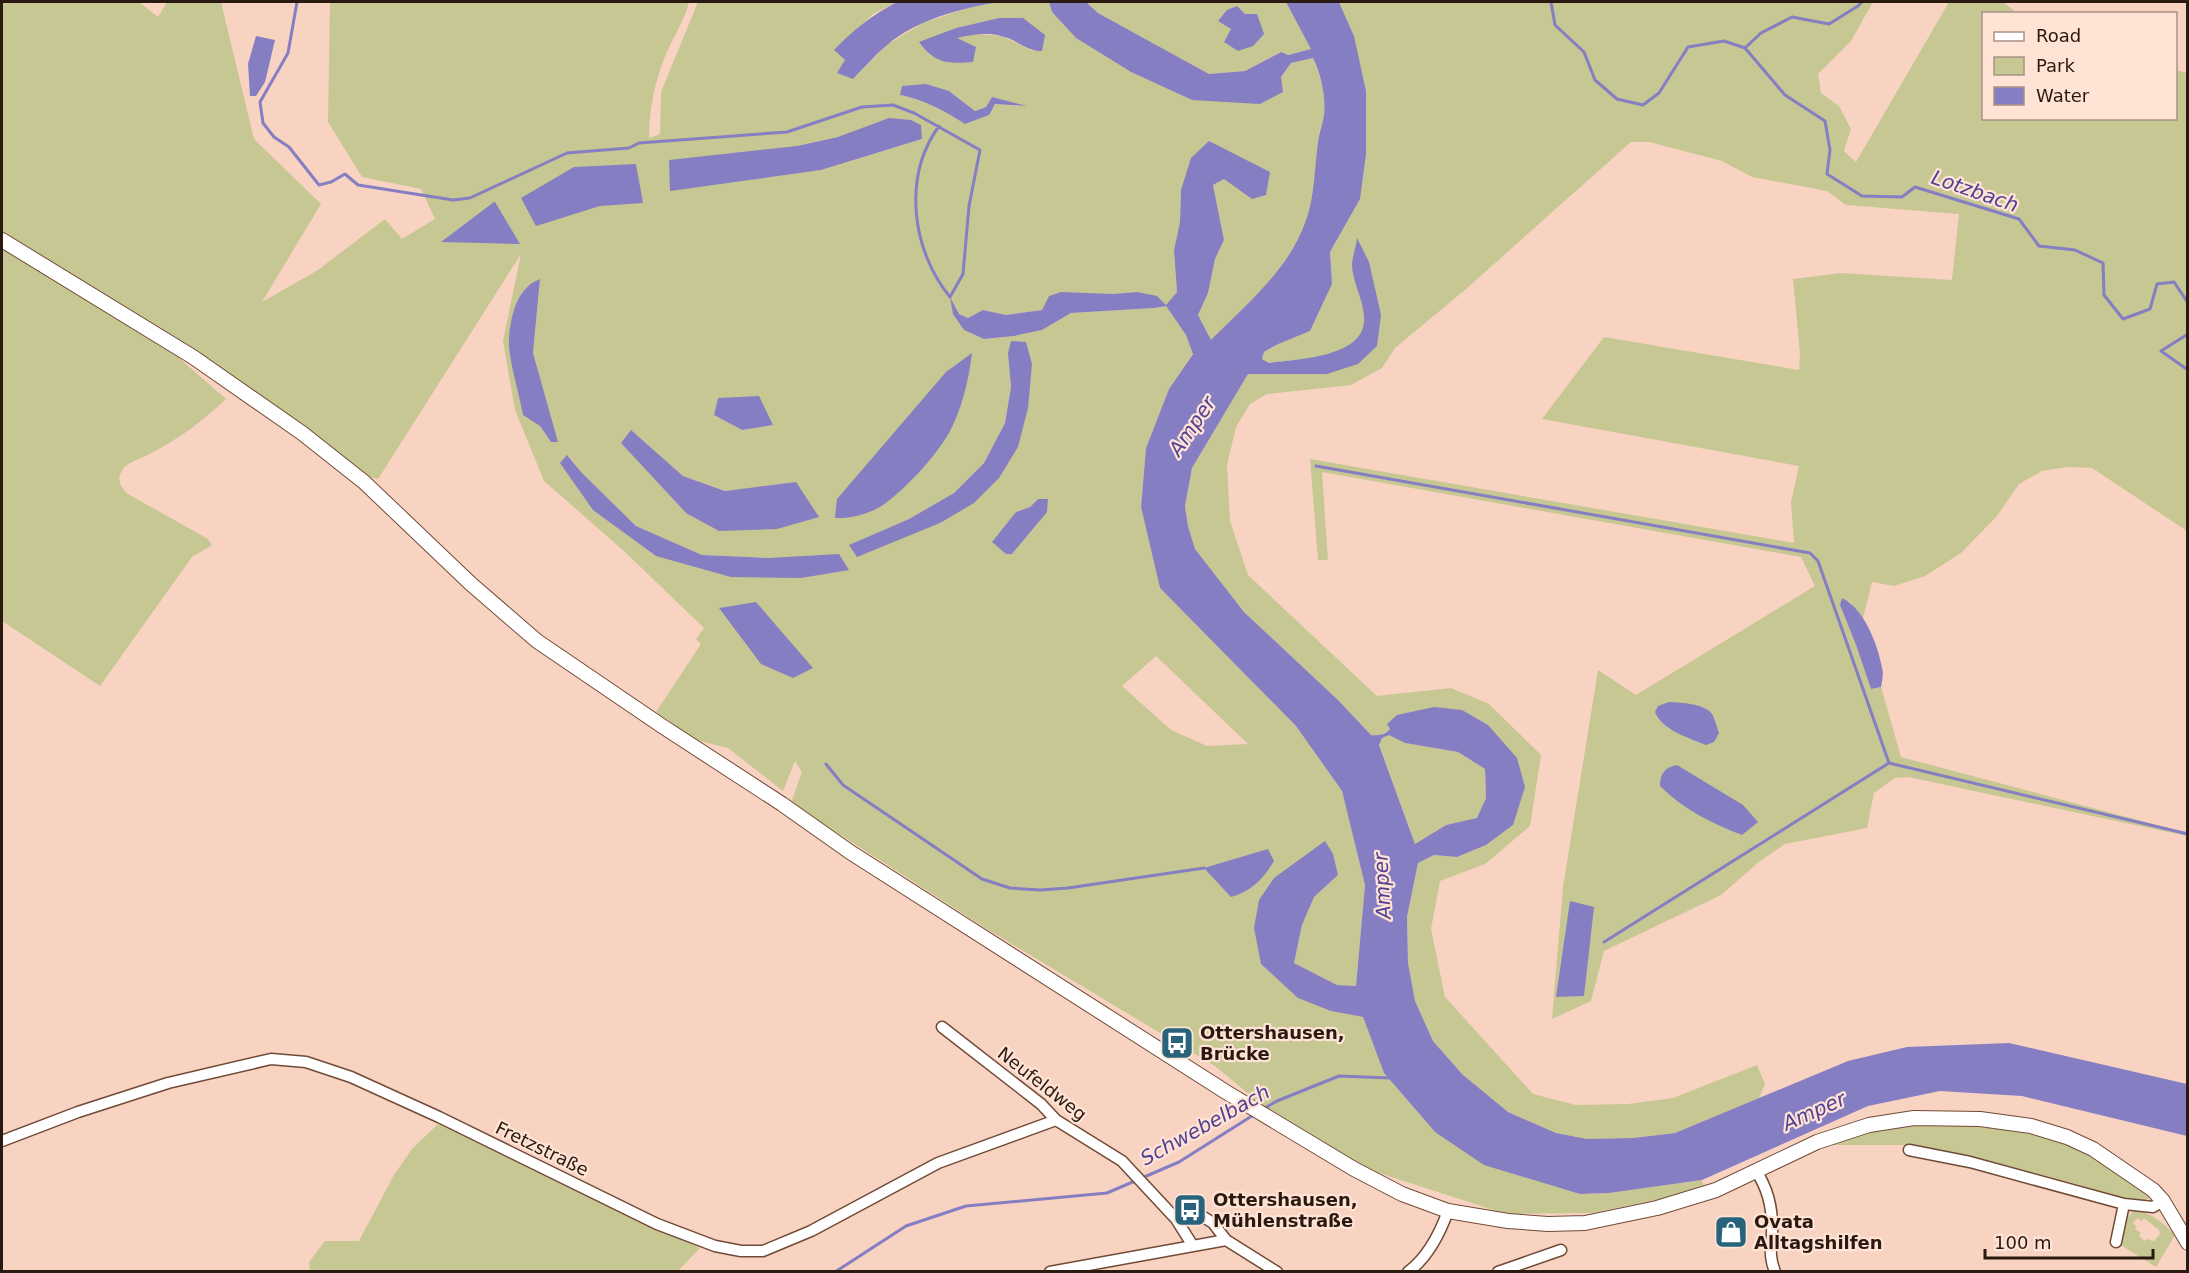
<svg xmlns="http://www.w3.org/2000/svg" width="2189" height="1273" viewBox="0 0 2189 1273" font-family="'DejaVu Sans',sans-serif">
<rect width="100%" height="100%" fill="#f9d3c1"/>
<!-- green -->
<path fill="#c7c793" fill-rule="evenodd" d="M2 2H139L158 17 167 2H221L254 139 321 204 262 302 318 270 385 219 402 239 435 219 421 189 362 177 328 122 330 2H689C684 21 674 36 666 54 655 81 649 109 649 138L660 134 661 92 698 2H897L873 14 835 50 845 60 853 79 888 44 923 23 971 7 999 2H1049L1052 12 1076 38 1131 72 1192 100 1281 77 1291 63 1313 58C1320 76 1327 95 1324 116 1323 125 1319 133 1318 142 1314 170 1315 197 1305 224 1287 270 1245 306 1211 341L1198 315 1208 293 1215 259 1224 240 1213 185 1224 179 1236 156 1209 141 1181 190 1180 222 1174 250 1177 292 1166 306 1186 335 1193 353 1169 389 1146 448 1141 507 1160 588 1296 726 1342 791 1365 885 1356 986 1337 985 1294 963 1302 925 1314 897 1338 875 1254 928 1331 1011 1363 1017 1384 1073 1435 1132 1580 1194 1609 1193 1702 1180 1705 1190 1592 1213 1506 1214 1354 1165 1256 1100 1215 1066 987 929 791 803 802 772 795 761 783 791 728 748 696 740 656 712 701 644 696 639 704 628 626 553 544 481 515 410 503 341 521 254 378 479 367 476 306 427 186 347 179 358 226 399C198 425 180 438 146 456 139 459 127 463 123 469 116 479 120 487 128 494L208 539 212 545 192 557 100 686 2 621ZM999 18 1033 51 1002 36 976 34 919 43 956 28ZM949 91 975 111 986 107 992 97 1022 106 995 104 965 124C943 110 925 100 900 95ZM838 137 922 139 821 170 670 190 797 146ZM636 164 642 202 600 206ZM540 280 533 353 557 442H551L540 426 524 415ZM1137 292 1166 305 1154 308 1071 313 1042 330 1014 336 985 339 964 330 951 300 959 314 969 318 983 310 1006 315 1042 310 1112 294ZM1008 353 1018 447 940 523 850 545 909 519 954 493 984 463 1005 423 1011 387ZM718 398 772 425 742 430 714 415ZM632 431 683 476 726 491 796 482 686 513 621 443ZM568 455 582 473 636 526 702 555 769 558 731 577 593 510ZM1038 499 1048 500 1046 512 1012 554H1006L993 542 1016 512 1030 507ZM1156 656 1248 744 1207 746 1171 730 1122 686Z
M1086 2H1286L1312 49 1287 55 1280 52 1245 71 1209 74 1098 13Z
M1339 2H1873L1851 41 1818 74 1821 93 1839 106 1851 129 1844 151 1856 162 1949 2H2003L2017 13 1984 14V118H2176V70L2187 73V531L2092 468 2068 467 2042 471 2019 484 1997 516 1961 553 1925 576 1894 586 1872 582 1863 618 1849 601 1840 605 1856 645 1871 689 1881 687 1901 757 2187 833V836L1908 777 1895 778 1874 793 1867 828 1785 844 1760 861 1721 895 1604 951 1591 1001 1552 1019 1563 887 1598 670 1636 695 1815 586 1801 557 1322 472 1328 560H1318L1310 459 1794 543 1791 502 1799 466 1542 419 1604 337 1799 370 1800 354 1793 279 1841 273 1952 280 1959 214 1846 205 1827 191 1752 177 1722 161 1649 142H1631L1466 289 1395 348 1382 368 1351 385 1267 394 1250 404 1236 427 1227 465 1230 521 1248 575 1377 696 1451 688 1489 704 1541 755 1530 826 1485 864 1440 881 1431 929 1445 997 1533 1094 1576 1105 1628 1104 1673 1098 1757 1065 1765 1084 1759 1098 1675 1133 1633 1138 1587 1139 1556 1133 1508 1112 1462 1074 1433 1041 1415 1001 1408 963 1407 917 1418 863 1434 855 1457 857 1486 845 1513 825 1517 758 1390 729 1379 736 1371 735 1339 701 1244 612 1195 549 1188 526 1185 506 1192 468 1248 374H1327L1377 346 1358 239C1355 247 1352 258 1353 266 1354 283 1364 300 1365 317 1366 359 1297 359 1269 363L1262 359 1264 352 1276 345 1310 331 1332 284 1330 252 1360 199 1354 36Z
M1389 734 1406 743 1458 752 1485 769 1486 798 1477 819 1446 825 1415 844 1379 744 1382 738Z
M438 1124 700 1248 677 1272H310L309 1262 325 1241H359L394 1175 412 1149Z
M1913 1124C1988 1126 2048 1127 2113 1169 2126 1178 2140 1185 2149 1198L2143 1202 2124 1200 2080 1185 1971 1156 1910 1145H1830L1870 1130Z
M2135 1211C2153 1213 2162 1222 2175 1235L2156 1267 2119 1244C2122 1233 2124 1216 2135 1211ZM2137 1218 2142 1221 2144 1218 2159 1230 2160 1234 2154 1241 2147 1239 2145 1241 2139 1236 2141 1233 2135 1229 2137 1227 2133 1223Z"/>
<!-- water -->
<path fill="#857ec2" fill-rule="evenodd" d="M897 2H999C962 8 915 20 886 46 874 56 864 68 853 79L837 73 845 60 834 50C853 30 872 15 897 2Z
M1049 2H1086L1098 13 1209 74 1245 71 1281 52 1288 55 1311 49 1286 2H1339L1354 36 1366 91V154L1360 199 1330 252 1332 284 1310 331 1276 345 1264 352 1262 359 1269 363C1297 359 1368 358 1364 316 1363 299 1353 283 1352 266 1352 257 1356 247 1357 238L1369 262 1381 315 1377 346 1358 364 1327 374H1248L1192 468 1185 506 1188 526 1195 549 1244 612 1339 701 1371 735C1378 736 1385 735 1390 729L1387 724 1397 715 1434 707 1462 710 1488 725 1517 758 1525 787 1513 825 1486 845 1457 857 1434 855 1418 863 1407 917 1408 963 1415 1001 1433 1041 1462 1074 1508 1112 1556 1133 1587 1139 1633 1138 1675 1133 1848 1061 1907 1047 2009 1043 2187 1084V1136L2022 1096 1940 1091 1868 1106 1702 1180 1609 1193 1580 1194 1484 1165 1435 1132 1384 1073 1363 1017 1331 1011 1298 998 1261 964 1254 928 1259 900 1274 878 1325 841 1333 854 1338 875 1314 897 1302 925 1294 963 1337 985 1356 986 1365 885 1342 791 1296 726 1160 588 1141 507 1146 448 1169 389 1193 354 1186 335 1166 306 1154 308 1071 313 1042 330 1014 336 984 339 964 330 953 314 950 297 959 314 968 318 983 310 1006 315 1042 310 1049 296 1061 292 1112 294 1137 292 1157 296 1166 305 1177 292 1174 250 1180 222 1181 190 1191 158 1209 141 1270 172 1266 195 1252 199 1224 179 1213 185 1224 240 1215 259 1208 293 1198 315 1211 340C1245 306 1288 270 1305 223 1315 197 1314 170 1318 142 1319 133 1323 124 1324 115 1326 96 1321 75 1313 58L1291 63 1281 77 1283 92 1260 104 1192 100 1131 72 1076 38 1052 12ZM1389 735 1405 743 1458 752 1485 769 1486 798 1477 818 1446 825 1415 844 1379 745 1382 738Z
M1237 6 1245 14H1257L1264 34 1253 46 1238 51 1224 42 1231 29 1218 21 1227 10Z
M999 18H1023L1045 35 1042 51C1026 51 1016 39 1001 36 987 32 970 35 957 38L976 47 973 62C949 64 935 64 919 42L956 28Z
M256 36 275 40 265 82 256 96H250L248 64Z
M926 84 949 91 975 111 986 107 992 97 1027 106 995 104 989 115 965 124C943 110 925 100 900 95L902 86Z
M889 118 911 120 921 125 922 139 821 170 670 191 669 160 797 146 838 137Z
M636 164 643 203 600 206 536 226 521 198 574 167Z
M495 202 520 244 441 242 494 202Z
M540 279 533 353 558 442H551L540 426 523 415C520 396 508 358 509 341 510 318 516 288 540 279Z
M1011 341 1026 342 1032 364 1028 408 1018 447 999 478 974 503 940 523 857 557 849 545 909 519 954 493 984 463 1005 423 1011 387 1008 353Z
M972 353C969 379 962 409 949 433 935 457 909 485 887 502 874 513 851 519 835 518L837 499 946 372Z
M759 396 773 425 742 430 714 415 718 398Z
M631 430 683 476 725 491 796 482 819 517 777 529 719 531 686 513 621 443Z
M567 455 582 473 636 526 702 555 769 558 839 554 849 570 801 578 731 577 656 556 593 510 560 463Z
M1038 499H1048L1047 512 1012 554H1006L992 542 1016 512 1030 507Z
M1842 598C1864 608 1878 645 1882 668 1884 674 1882 681 1881 687L1871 689 1856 645 1840 605Z
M756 602 813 668 793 678 761 664 719 608Z
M1669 702C1681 703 1704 703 1712 714 1715 719 1717 727 1719 733L1714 742 1706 745C1689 738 1662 730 1655 712L1658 706Z
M1677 765 1743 805 1758 822 1742 835C1711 823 1683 809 1660 786 1660 774 1665 767 1677 765Z
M1268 849 1274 861C1263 879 1252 891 1231 897L1204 868Z
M1570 901 1594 907 1584 996 1556 997Z"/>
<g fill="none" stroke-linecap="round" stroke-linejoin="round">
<!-- stream -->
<path stroke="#857ec2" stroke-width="3" d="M297 2 288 53 260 102 263 123 274 137 289 147 319 185 331 182 345 174 358 185 453 200 470 198 567 153 629 148 639 143 787 132 862 107 893 105 914 113 980 150 969 206 963 274 950 297C912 251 902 177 939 126
M1551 2 1555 25 1584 52 1595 80 1617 99 1643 105 1659 93 1688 47 1724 41 1745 48
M1745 48 1785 95 1825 121 1830 150 1827 174 1862 196 1902 197 1915 187 2019 219 2039 246 2075 250 2103 263 2104 295 2123 319 2150 309 2157 284 2174 282 2188 303
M1745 48 1761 33 1792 17 1829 24 1858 6 1862 2
M2188 334 2161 351 2188 370
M1316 466 1810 553 1818 561 1889 763 2188 834
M826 764 843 785 982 879 1010 888 1040 890 1068 888 1204 868
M1604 942 1889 763
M1263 1109 1277 1101 1339 1076 1390 1078
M835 1272 906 1226 966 1206 1107 1193 1179 1162 1255 1114"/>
<!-- street casing -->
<g stroke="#714a36" stroke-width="13">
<path id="street" d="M942 1027 1041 1104 1056 1120 1122 1161 1176 1219 1193 1246
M2 1141 78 1112 168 1083 271 1059 306 1062 351 1077 439 1117 657 1224 715 1246 741 1251H763L811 1231 938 1163 1056 1120
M1909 1150 1970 1162 2124 1204 2153 1207 2163 1201
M1756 1171C1769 1190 1773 1211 1772 1234 1771 1250 1769 1256 1775 1272
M1176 1219 1197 1213 1213 1223 1226 1240 1277 1272
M2116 1242 2124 1204
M1050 1272 1226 1240
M1408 1272C1427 1258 1440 1233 1448 1211
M1498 1272 1561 1250"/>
</g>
<!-- secondary casing -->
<g stroke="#714a36" stroke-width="16">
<path id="secondary" d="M2 240 193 357 302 433 364 482 471 584 537 641 662 726 782 804 850 852 1226 1092 1354 1169 1402 1194 1448 1211 1508 1221 1548 1224 1585 1223 1657 1208 1716 1190 1817 1142 1869 1125 1914 1118 1980 1119 2031 1126 2067 1137 2093 1149 2153 1190 2163 1201 2188 1243"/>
</g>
<!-- street -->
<use href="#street" stroke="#fff" stroke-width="10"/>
<!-- secondary -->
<use href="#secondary" stroke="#fff" stroke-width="14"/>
</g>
<!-- icons -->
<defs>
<g id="bus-square" transform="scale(1.725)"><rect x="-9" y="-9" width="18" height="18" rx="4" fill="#28637b" stroke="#ffe3d5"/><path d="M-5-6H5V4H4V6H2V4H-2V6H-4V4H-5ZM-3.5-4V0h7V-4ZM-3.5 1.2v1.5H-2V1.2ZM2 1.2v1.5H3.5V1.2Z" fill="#fff"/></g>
<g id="shop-square" transform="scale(1.725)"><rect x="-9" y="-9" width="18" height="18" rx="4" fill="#28637b" stroke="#ffe3d5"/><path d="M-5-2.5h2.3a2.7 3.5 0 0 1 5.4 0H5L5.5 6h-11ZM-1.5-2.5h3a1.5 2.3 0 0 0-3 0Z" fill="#fff"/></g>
</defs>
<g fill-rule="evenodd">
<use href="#bus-square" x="1177" y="1043"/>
<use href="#bus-square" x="1190" y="1210"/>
<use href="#shop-square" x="1731" y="1232"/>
</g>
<g text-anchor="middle" stroke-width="4.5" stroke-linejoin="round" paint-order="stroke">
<!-- poi labels -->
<g font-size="18" font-weight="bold" fill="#291910" stroke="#ffe3d5" text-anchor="start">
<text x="1200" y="1039">Ottershausen,<tspan x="1200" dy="21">Brücke</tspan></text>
<text x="1213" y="1206">Ottershausen,<tspan x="1213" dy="21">Mühlenstraße</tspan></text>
<text x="1754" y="1228">Ovata<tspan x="1754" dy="21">Alltagshilfen</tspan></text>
</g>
<!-- street labels -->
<g font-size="18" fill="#291910" stroke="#ffe3d5">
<text transform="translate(1042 1084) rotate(38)" y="6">Neufeldweg</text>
<text transform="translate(542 1149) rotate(26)" y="6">Fretzstraße</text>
</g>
<!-- water labels -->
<g font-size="20" font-style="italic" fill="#504194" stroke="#ffe3d5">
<text transform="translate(1975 191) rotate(19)" y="7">Lotzbach</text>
<text transform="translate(1192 426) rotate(-56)" y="7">Amper</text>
<text transform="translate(1382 886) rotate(-93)" y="7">Amper</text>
<text transform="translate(1814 1111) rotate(-24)" y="7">Amper</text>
<text transform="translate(1205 1125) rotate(-29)" y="7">Schwebelbach</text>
</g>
</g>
<!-- border -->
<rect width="2189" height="1273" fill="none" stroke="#291910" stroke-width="6"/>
<!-- legend -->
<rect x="1982" y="12" width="195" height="108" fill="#ffe3d5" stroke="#a99286" stroke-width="1.5"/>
<rect x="1994" y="32" width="30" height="9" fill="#ffffff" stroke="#a99286" stroke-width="1.5"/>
<text x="2036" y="42" font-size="18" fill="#291910">Road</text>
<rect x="1994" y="57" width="30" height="18" fill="#c7c793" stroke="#a99286" stroke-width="1.5"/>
<text x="2036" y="72" font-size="18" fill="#291910">Park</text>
<rect x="1994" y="87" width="30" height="18" fill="#857ec2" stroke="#a99286" stroke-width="1.5"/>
<text x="2036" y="102" font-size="18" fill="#291910">Water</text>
<!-- scale -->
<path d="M1985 1249v9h168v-9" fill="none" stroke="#291910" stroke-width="3"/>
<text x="1994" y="1249" font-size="18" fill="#291910" stroke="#ffe3d5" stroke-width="4.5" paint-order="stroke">100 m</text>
</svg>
